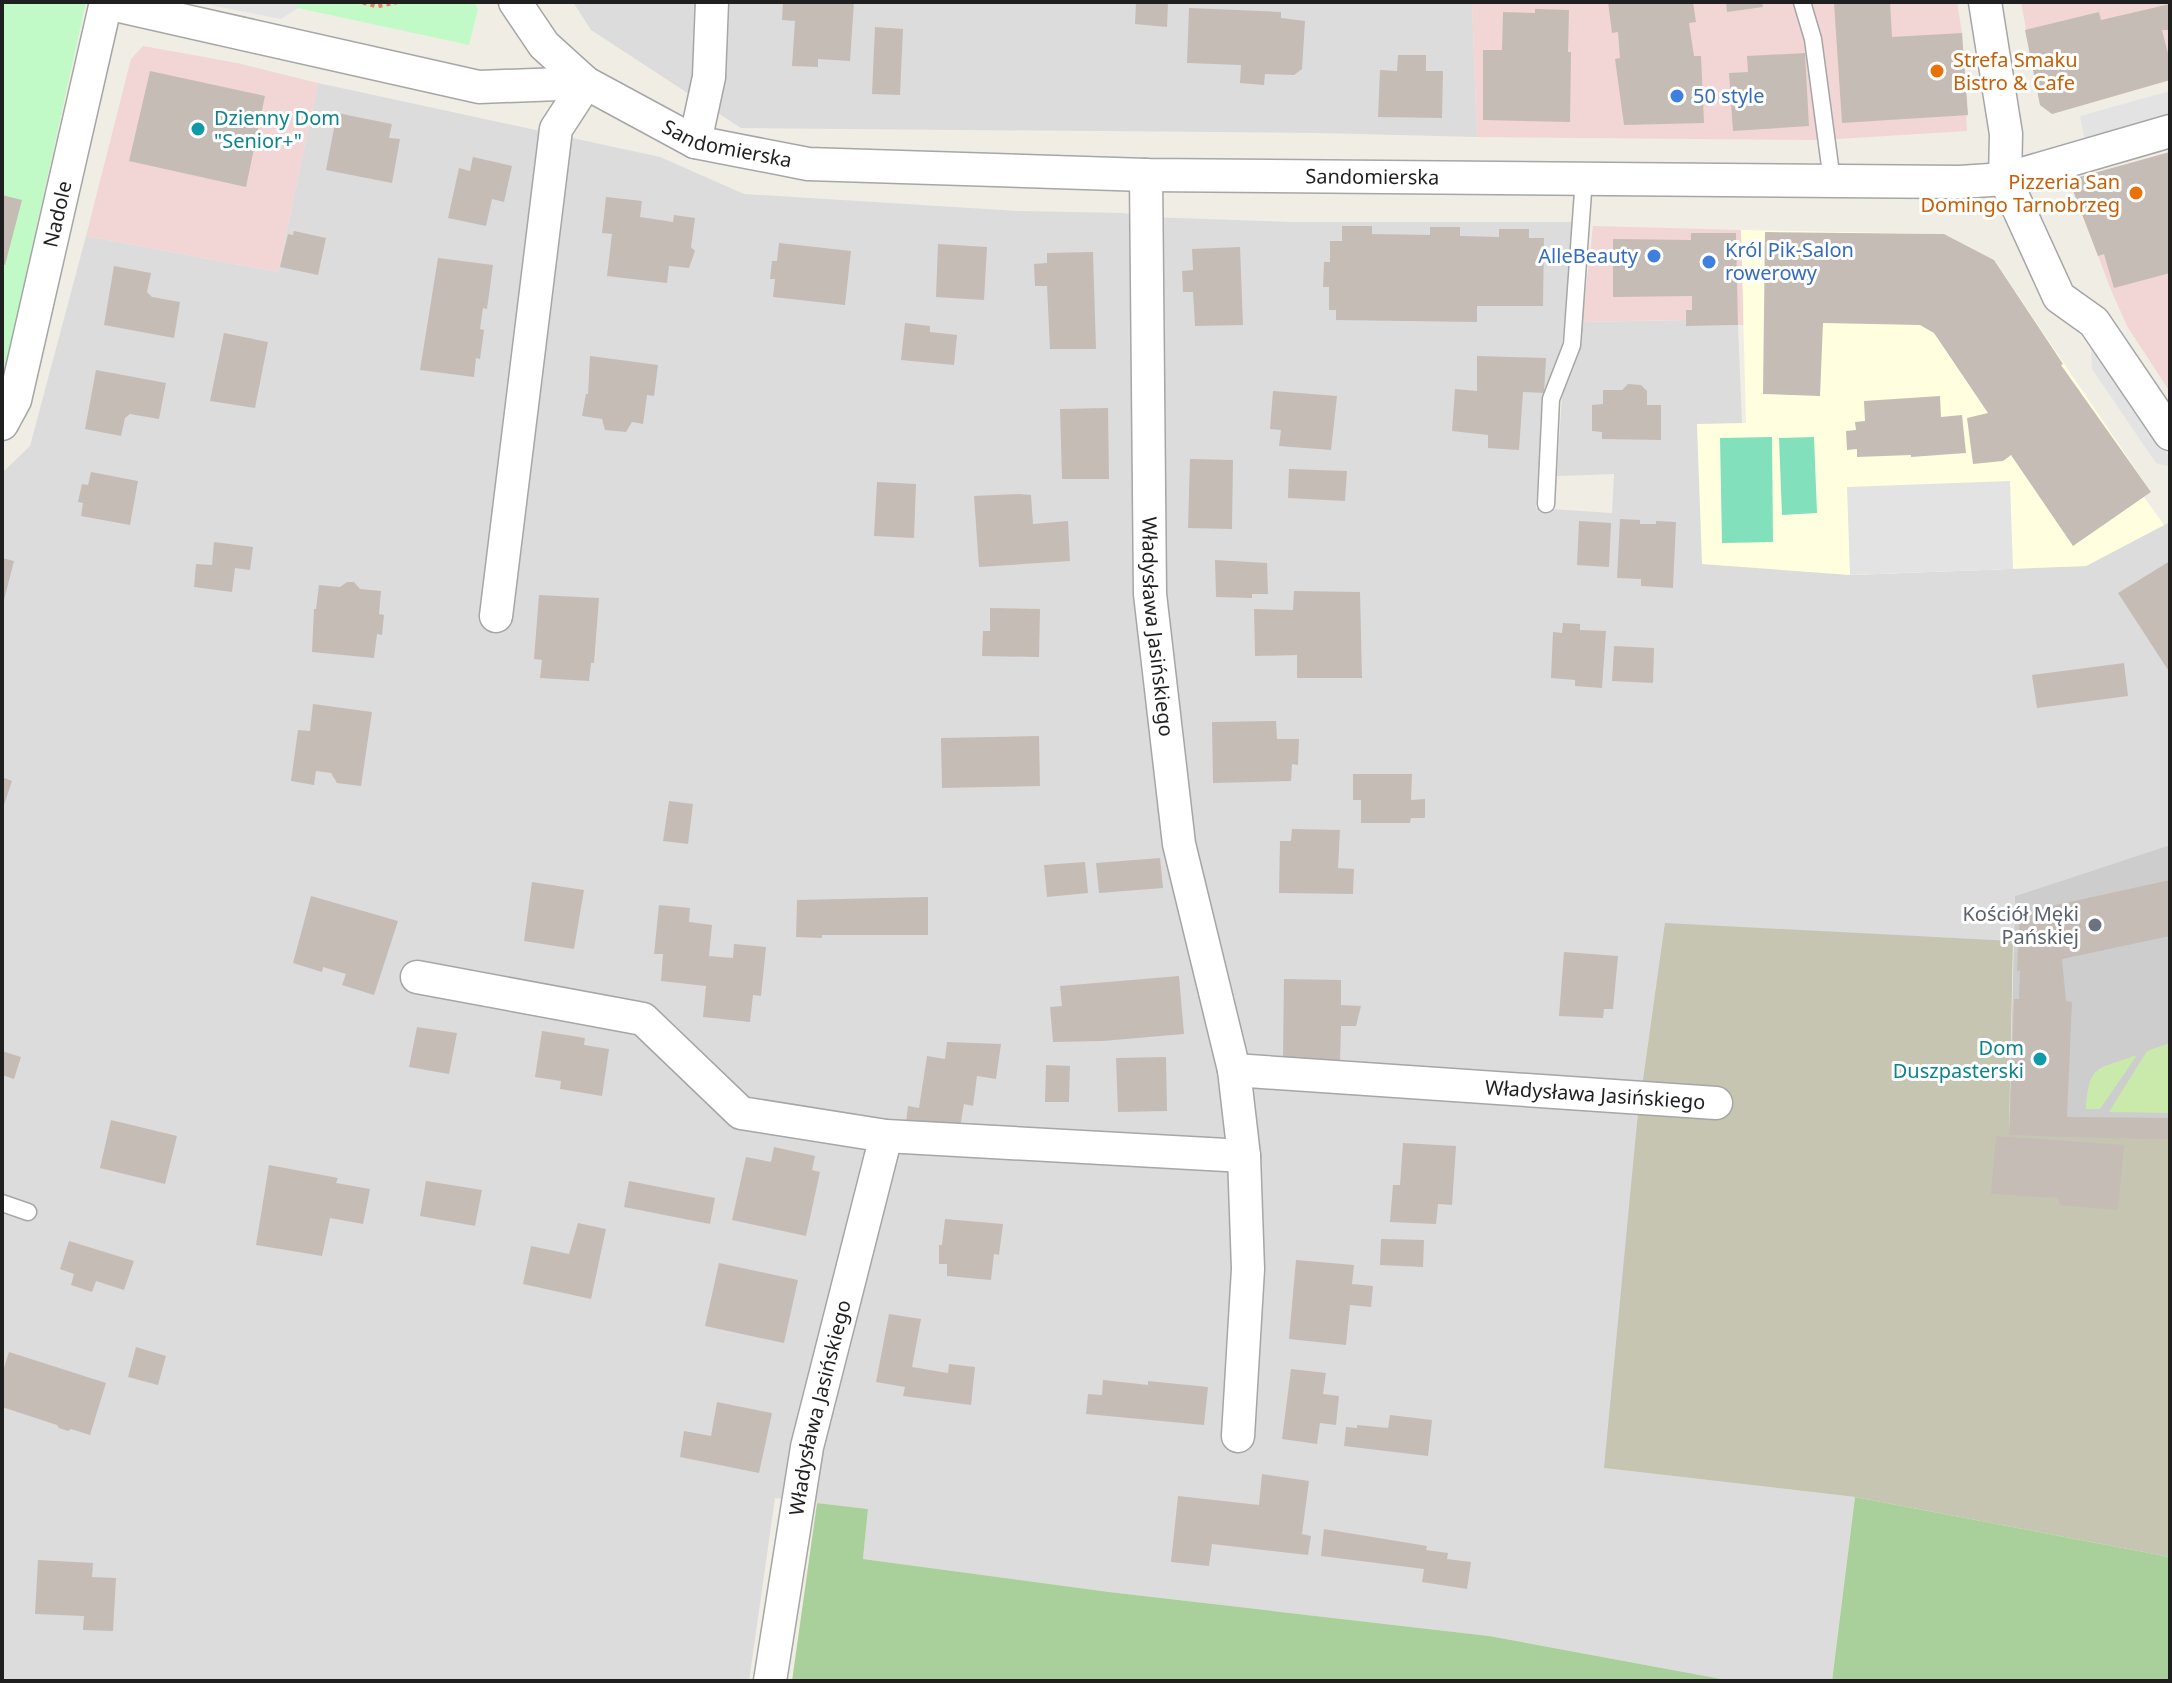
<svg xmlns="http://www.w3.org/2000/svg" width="2172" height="1683" viewBox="0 0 2172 1683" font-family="'Noto Sans',sans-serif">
<rect width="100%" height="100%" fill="#f0ede5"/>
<!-- residential -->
<path fill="#dddcdc" d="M573 2H1472L1477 137 1320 133 741 128 591 30Z
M318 83 660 157 744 194 1019 211 1123 213 1147 217 1290 222H1573L1562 346 1544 393 1536 508 1612 513 1614 474 1557 476 1562 396 1580 347 1582 322 1686 320V326L1738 325 1742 424 1697 425 1850 575 2086 566 2170 522V845L2015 896 2013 941 1666 924 1605 1468 1855 1497 1832 1681H1732L1489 1636 1109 1592 863 1559 868 1509 775 1498 749 1681H2V473L30 446 86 236 278 272Z"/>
<!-- commercial -->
<path fill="#f1d6d5" d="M1472 2H1957L1962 33 1967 131 1821 140 1477 137Z
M2021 2H2170V80L2052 114 2040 105Z
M143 46 237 63 318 83 278 272 86 236 131 59Z
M2170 152V392L2127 326 2111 290 2069 180Z
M1593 226 1741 230 1744 325 1686 326 1685 320 1582 322Z"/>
<!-- education -->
<path fill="#ffffdf" d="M1741 230 1944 234 1994 260 2151 492 2144 497 2164 525 2086 566 1850 575 1702 564 1697 424 1746 423Z"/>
<!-- religious -->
<path fill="#cdcdcd" d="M2170 845V1140L2009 1135 2015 896Z"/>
<!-- construction -->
<path fill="#c5c5b1" d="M1665 923 2013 941 2009 1134 2170 1140V1557L1855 1497 1604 1468 1637 1123Z"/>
<!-- grass -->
<path fill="#caeaab" d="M2170 1043V1113L2109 1112 2147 1051Z
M2137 1055 2100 1109H2086C2089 1063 2097 1070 2137 1055Z"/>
<!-- forest -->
<path fill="#a9d09a" d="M1855 1497 2170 1557V1681H1832Z
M817 1503 868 1509 863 1559 1109 1592 1489 1636 1732 1681H792Z"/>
<!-- park -->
<path fill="#c2fac7" d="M2 2H86L2 383Z
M295 2H474L478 9 469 45 298 8Z"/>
<!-- pitch -->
<path fill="#83e0bd" d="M1772 437 1773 542 1722 543 1720 438Z
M1814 437 1817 513 1782 515 1779 438Z"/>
<!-- parking -->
<path fill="#e3e3e3" d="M195 2H295L298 8 281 19Z
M2170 91V117L2085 141 2080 116Z
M2091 350 2106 365 2170 458V467L2156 463 2092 369Z
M2010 481 2013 569 1850 575 1847 487Z"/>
<!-- building -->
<path fill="#c5bcb5" d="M783 2H854L850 61 818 59V67L792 66 795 21 782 20Z
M1136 2H1168L1167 27 1135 24Z
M1608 2H1693L1696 22 1689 23 1694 56H1701L1704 123 1624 125 1615 59 1620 58 1618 32 1612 33Z
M1726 2H1762L1763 7 1727 12Z
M1890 2 1892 37 1962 33 1968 115 1842 123 1834 3Z
M2170 4V30H2162L2170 61V80L2052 114 2040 105 2025 30 2099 12 2101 20Z
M1189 8 1281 12V18L1305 21 1302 69 1294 75 1265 74 1264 85 1240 83 1241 65 1187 63Z
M1535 9 1569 10 1568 52H1571L1570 122 1483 120V50H1502L1503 12 1535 13Z
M875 27 903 29 900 95 872 94Z
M1805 53 1809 126 1733 131 1729 73 1748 72 1747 56Z
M1398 55H1426V71H1443L1442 118 1378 117 1380 70 1397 71Z
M150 71 265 96 246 187 129 161Z
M337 113 392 124 389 138 400 139 392 183 326 170Z
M2170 152V273L2114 288 2104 254 2098 256 2069 180Z
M473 157 512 166 504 202 492 199 486 226 448 218 459 168 470 171Z
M2 195 22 200 5 265 2 264Z
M606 197 642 201 640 217 673 222 674 215 695 218 691 247 695 251 689 268 669 266 667 283 607 276 612 234 602 233Z
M1342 226H1372V234L1430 235V227H1460V236L1499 237V229H1529V238H1544L1543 306H1477V322L1336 320V310H1329V287H1323L1324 262H1330V241H1342Z
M294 231 326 238 318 275 280 267 288 234 293 235Z
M1765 232 1944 234 1994 260 2063 364 2061 365 2151 492 2073 546 2011 455 2003 461 1973 464 1967 418 1988 413 1934 333 1920 325 1823 323 1820 396 1763 394Z
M1691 233H1736L1738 325 1686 326V310H1692V296L1613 297V239L1691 240Z
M779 243 851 251 845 305 773 297 775 279H770L772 261H777Z
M938 244 987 247 984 300 936 297Z
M1240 247 1243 325 1195 326 1193 292H1183L1182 271 1193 270 1192 249Z
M1093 252 1096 349H1050L1047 286H1035L1034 264 1047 263V253Z
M438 258 493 265 487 309 483 308 480 329 484 330 480 359 476 358 474 377 420 370Z
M114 266 151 273 147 292 152 297 180 302 174 338 104 325Z
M905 323 930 326V332L957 335 954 365 901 360Z
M224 333 268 342 255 408 210 401Z
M590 356 658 365 654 396 647 395 643 424 632 422 626 432 605 430 602 419 582 416 586 394H588Z
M1477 356 1546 358 1544 393 1523 392 1519 450 1488 448V435L1452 431 1455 389 1477 391Z
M96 370 166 383 159 419 130 414 125 418 121 436 85 429Z
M1628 384 1641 385 1647 391V405H1661V440L1602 439V432L1592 431V405L1603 404V390H1622Z
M1273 391 1337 396 1331 450 1279 446 1281 430 1270 429Z
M1940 396 1941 417 1962 415 1966 453 1911 457V455L1857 457V449L1847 450 1846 431 1856 430 1855 422 1865 421 1864 401Z
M1108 408 1109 479H1062L1060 409Z
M1190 459 1233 460 1232 529 1188 528Z
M1289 469 1347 471 1345 501 1288 498Z
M91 472 138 481 130 525 81 516 83 503 78 502 82 484 88 485Z
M877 482 916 484 914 538 874 536Z
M1019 494 1031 495 1033 524 1068 521 1070 561 979 567 974 496Z
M1620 519 1640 520V524H1656V521L1676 522 1673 588 1641 586V579L1617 578Z
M1579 521 1611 523 1609 567 1577 565Z
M214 542 253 547 250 570 235 568 232 592 194 587 196 564 212 565Z
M2 558 14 561 3 604H2Z
M1215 560 1267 563 1268 594H1252V598L1216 597Z
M2170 561V673L2118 593Z
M347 582H354L360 589 381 591 379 614 384 615 382 635 377 634 374 658 312 652 314 609H316L319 585 340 587Z
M1294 591 1360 592 1362 678H1297V655L1255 656 1254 609 1293 610Z
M539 595 599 598 594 663H591L589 681 540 678 542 660 534 659Z
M990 608 1040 609 1039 657 982 656 983 631H990Z
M1563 623 1580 624V630L1606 631 1602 688 1575 686V680L1551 678 1553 632 1562 633Z
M1614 646 1654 648 1653 683 1612 681Z
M2124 663 2128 696 2037 708 2032 675Z
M313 704 372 712 361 786 337 783 331 773 316 771 314 785 291 781 298 730 310 731Z
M1276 721 1277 739H1299L1298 765 1292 764 1291 781 1213 783 1212 722Z
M1039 736 1040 786 942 788 941 738Z
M1353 774H1412L1411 800 1425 799V818H1411L1410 823H1361V800H1353Z
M2 777 12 781 3 808H2Z
M669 801 693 804 688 844 663 841Z
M1292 829 1340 830 1338 868 1354 869 1353 894 1279 893 1280 841H1291Z
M1160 858 1163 888 1099 893 1096 863Z
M1085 862 1088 893 1047 897 1044 865Z
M2170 880V936L2062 959 2066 1001 2072 1002 2067 1117 2170 1118V1140L2009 1135 2014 999H2019L2020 970 2017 971 2020 913Z
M532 882 584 890 574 949 524 941Z
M311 896 398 921 374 995 342 985 346 974 323 967 322 972 293 963Z
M928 897V935H822V938L796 937 797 900Z
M659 905 690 908 689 922 712 925 709 956 733 958 734 944 766 947 761 996 753 995 750 1022 703 1017 706 986 661 981 663 954H654Z
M1564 952 1618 956 1613 1009H1604L1603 1018 1559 1016Z
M1179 976 1184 1034 1103 1041 1053 1042 1050 1007 1062 1006 1060 986Z
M1284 979 1341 980V1005L1361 1006 1356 1026H1341L1340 1061 1283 1058Z
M417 1027 457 1033 449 1074 409 1067Z
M542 1031 585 1038 584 1045 609 1049 602 1096 560 1089 561 1081 535 1077Z
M947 1042 1001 1044 996 1079 977 1076 973 1106 964 1104 958 1139 905 1131 908 1106 919 1108 927 1056 945 1059Z
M2 1051 21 1057 14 1079 2 1075Z
M1166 1057 1167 1111 1118 1112 1116 1058Z
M1046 1065 1070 1066 1069 1102H1045Z
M111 1120 177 1136 165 1184 100 1168Z
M1996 1136 2124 1145 2118 1210 2059 1205V1198L1991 1194Z
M1403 1143 1456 1146 1452 1205 1438 1204 1436 1224 1390 1222 1393 1185H1400Z
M774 1147 815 1156 812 1170 820 1172 806 1236 732 1220 746 1157 771 1162Z
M269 1165 338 1178 336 1183 370 1189 363 1224 330 1218 322 1256 256 1245Z
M426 1181 482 1190 475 1226 420 1216Z
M629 1181 715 1198 710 1224 624 1207Z
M945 1219 1003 1224 999 1255 994 1254 991 1280 947 1276V1264H939V1245H942Z
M578 1223 606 1229 591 1299 523 1284 531 1246 569 1254Z
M1381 1239 1424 1240 1423 1267 1380 1265Z
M69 1241 134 1261 124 1290 96 1281 92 1292 71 1285 74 1274 60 1269Z
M1296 1260 1354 1265 1352 1284 1373 1286 1371 1307 1350 1305 1346 1345 1289 1339Z
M719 1263 798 1280 784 1343 705 1326Z
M889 1314 921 1319 912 1367 948 1373 949 1364 975 1367 971 1405 903 1396 905 1387 876 1382Z
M136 1347 166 1356 158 1385 128 1377Z
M9 1352 106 1383 90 1435 71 1429 68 1431 59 1428 57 1425 2 1407V1374Z
M1291 1369 1326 1373 1323 1394 1339 1396 1336 1425 1320 1423 1317 1444 1282 1439Z
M1103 1380 1148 1385V1381L1208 1387 1204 1425 1086 1414 1088 1394 1102 1395Z
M717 1402 772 1413 759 1473 680 1457 684 1431 711 1436Z
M1390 1415 1432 1420 1428 1456 1344 1446 1346 1427 1357 1428V1425L1388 1428Z
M1262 1474 1309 1481 1302 1534 1311 1536 1308 1555 1212 1544 1209 1566 1171 1562 1178 1496 1259 1505Z
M1324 1529 1427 1546 1426 1550 1448 1553 1447 1559 1471 1562 1467 1589 1422 1582 1424 1569 1321 1556Z
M38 1560 93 1563 92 1577 116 1578 113 1631 83 1630 84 1616 35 1614Z"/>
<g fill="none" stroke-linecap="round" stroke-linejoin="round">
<!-- lane casing -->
<g stroke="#a6a6a6" stroke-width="19">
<path id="lane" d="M1802 2 1813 39 1832 181
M1546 504 1551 399 1572 345 1584 178
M2 1203 28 1212"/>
</g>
<!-- street casing -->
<g stroke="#a6a6a6" stroke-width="35">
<g id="street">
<path id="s1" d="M515 2 544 45 586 83 695 142 808 164 1146 175 1960 182 2005 179 2170 131"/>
<path d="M1985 2 2006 134 2005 179 2059 297 2094 322 2170 434"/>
<path d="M106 3 479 87 586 83"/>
<path d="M695 142 709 77 712 2"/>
<path id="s2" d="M1146 175 1150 594 1179 844 1234 1070 1244 1156 1248 1269 1238 1436"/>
<path id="s3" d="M2 424 15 400 106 2"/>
<path d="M496 616 556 129 586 83"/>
<path d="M417 977 643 1019 741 1113 886 1136 1244 1156"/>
<path id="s4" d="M1234 1070 1716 1103"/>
<path id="s5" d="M770 1681 807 1447 886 1136"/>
</g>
</g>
<!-- path -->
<path stroke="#fb7b6b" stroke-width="5" stroke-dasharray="4 4" stroke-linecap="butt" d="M363 2 377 6 396 2"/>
<!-- lane -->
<use href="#lane" stroke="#fff" stroke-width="16"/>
<!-- street -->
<use href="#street" stroke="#fff" stroke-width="32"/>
</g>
<!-- markers -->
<g fill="#e8710a" stroke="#fff" stroke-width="3">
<circle cx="1937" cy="71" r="8"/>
<circle cx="2136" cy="193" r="8"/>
</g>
<g fill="#3f7fe0" stroke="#fff" stroke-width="3">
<circle cx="1677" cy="96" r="8"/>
<circle cx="1654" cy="256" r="8"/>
<circle cx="1709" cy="262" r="8"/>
</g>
<g fill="#0f9aa8" stroke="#fff" stroke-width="3">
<circle cx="198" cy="129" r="8"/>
<circle cx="2040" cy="1059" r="8"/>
</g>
<circle fill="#6b7280" stroke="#fff" stroke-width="3" cx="2095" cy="925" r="8"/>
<g text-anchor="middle" stroke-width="6" stroke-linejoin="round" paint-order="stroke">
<!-- food labels -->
<g font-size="20" fill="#c56008" stroke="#fff" text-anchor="start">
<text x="1953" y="67">Strefa Smaku<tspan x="1953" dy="23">Bistro &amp; Cafe</tspan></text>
<text x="2120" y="189" text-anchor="end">Pizzeria San<tspan x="2120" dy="23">Domingo Tarnobrzeg</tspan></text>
</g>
<!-- shop labels -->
<g font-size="20" fill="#366cbe" stroke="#fff" text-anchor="start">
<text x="1693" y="103">50 style</text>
<text x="1725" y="257">Król Pik-Salon<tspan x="1725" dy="23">rowerowy</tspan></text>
<text x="1638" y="263" text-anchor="end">AlleBeauty</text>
</g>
<!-- culture labels -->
<g font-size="20" fill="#0d838f" stroke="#fff" text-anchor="start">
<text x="214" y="125">Dzienny Dom<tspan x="214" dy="23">"Senior+"</tspan></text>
<text x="2024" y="1055" text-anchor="end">Dom<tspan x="2024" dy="23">Duszpasterski</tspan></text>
</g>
<!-- street labels -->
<g font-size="20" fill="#1f1f1f" stroke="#fff">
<text dy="7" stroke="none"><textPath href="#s1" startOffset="264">Sandomierska</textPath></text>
<text dy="7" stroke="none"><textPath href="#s1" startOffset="912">Sandomierska</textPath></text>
<text dy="7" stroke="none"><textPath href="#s3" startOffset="218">Nadole</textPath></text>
<text dy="7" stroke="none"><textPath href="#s2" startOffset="452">Władysława Jasińskiego</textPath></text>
<text dy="7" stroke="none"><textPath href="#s4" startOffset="362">Władysława Jasińskiego</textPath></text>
<text dy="7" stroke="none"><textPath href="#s5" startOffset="278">Władysława Jasińskiego</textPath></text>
</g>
<!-- worship labels -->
<g font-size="20" fill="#5b616d" stroke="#fff" text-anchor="end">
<text x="2079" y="921">Kościół Męki<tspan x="2079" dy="23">Pańskiej</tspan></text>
</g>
</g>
<!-- border -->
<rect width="2172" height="1683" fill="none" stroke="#1f1f1f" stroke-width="8"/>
</svg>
